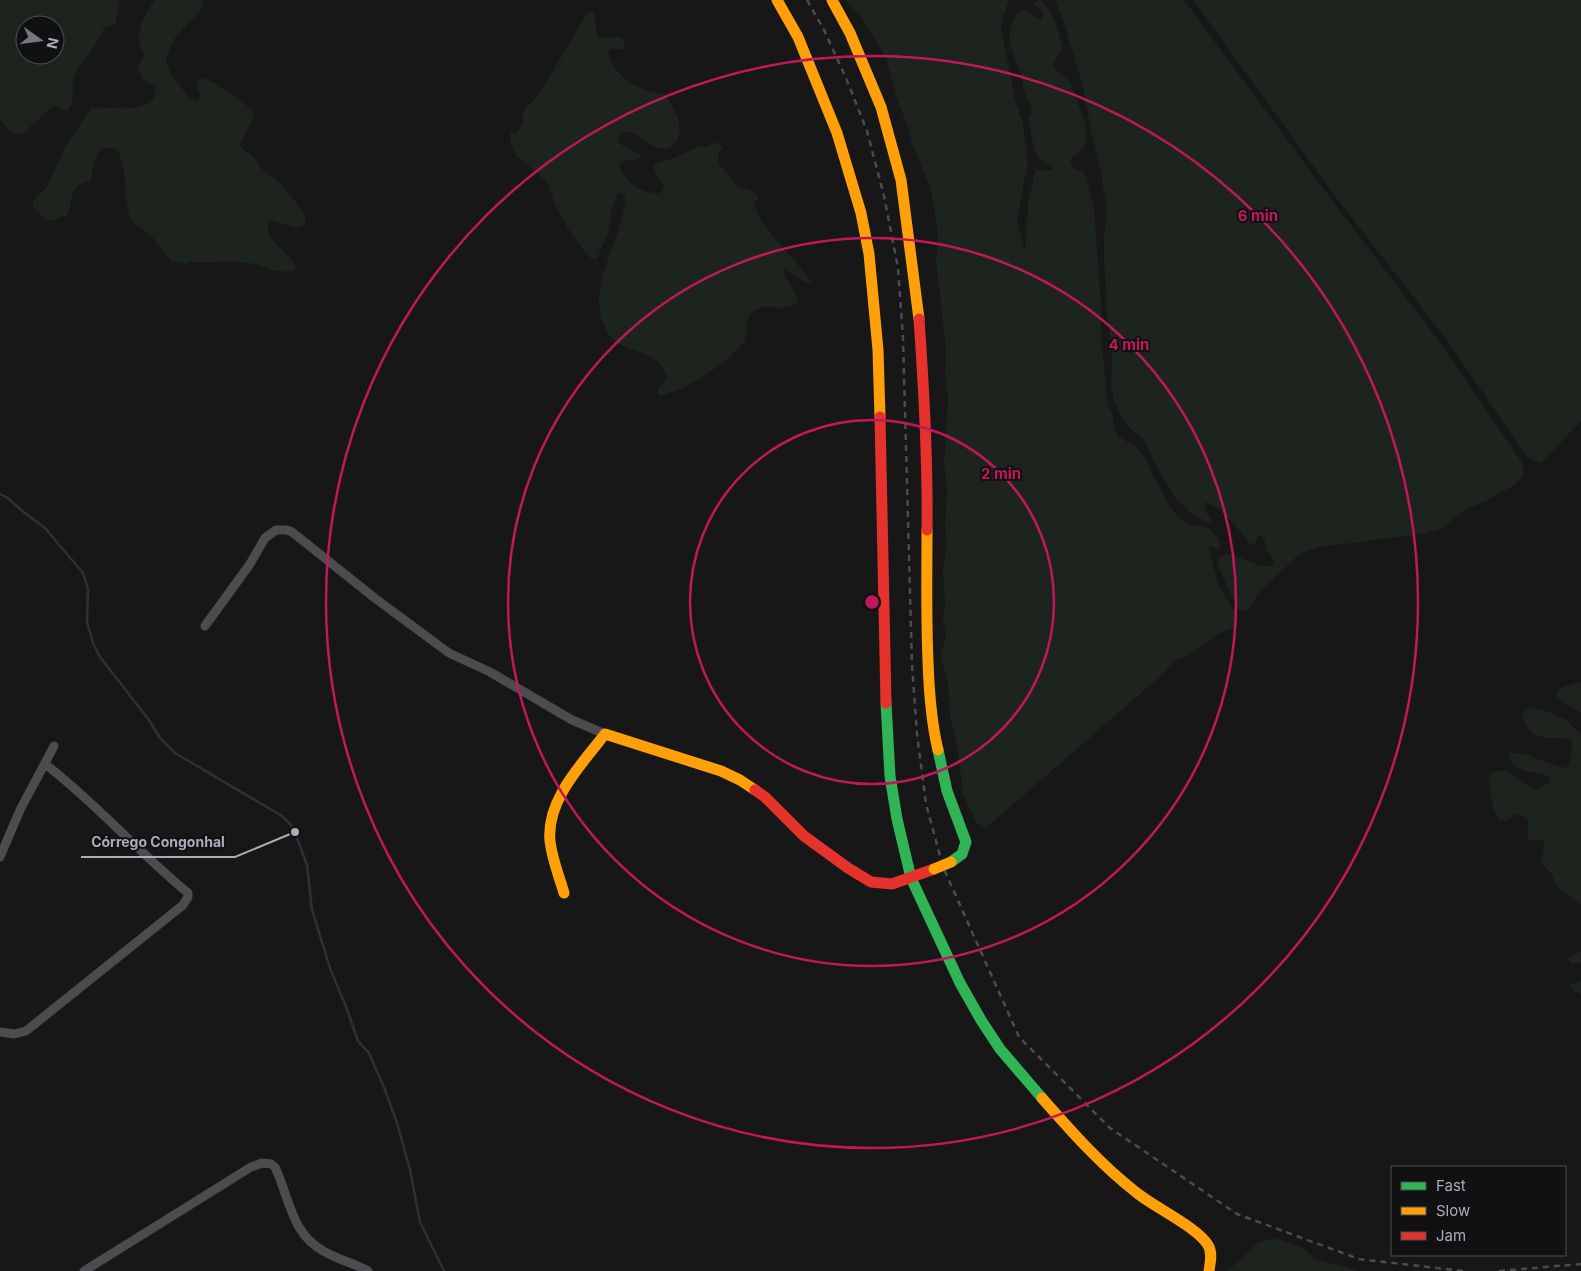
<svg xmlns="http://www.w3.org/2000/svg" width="1581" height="1271" viewBox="0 0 1581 1271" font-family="Inter,sans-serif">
<rect width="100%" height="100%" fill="#171717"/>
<!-- green -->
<path fill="#1d241e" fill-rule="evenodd" d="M0 0H119L120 3 115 24 105 27C99 36 95 46 89 54 83 62 77 68 74 77 70 89 77 101 67 110H62L57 106 51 107 23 134H13L0 120ZM25 25H55V55H25Z
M155 0H202L203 2 202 7 199 12 174 39 166 58 169 70 172 75 190 99 196 102 201 97 196 85 198 79C201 78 203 78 205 79 212 81 251 106 253 112 255 122 243 135 240 144L243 149 253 157 262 169 282 185 305 214 306 220 303 226 297 228 269 220C261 239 291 252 296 268 282 277 265 266 250 263 231 260 211 263 191 262L184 264 172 262C163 251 155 238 144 230 138 226 133 223 130 217 123 194 128 172 117 149 92 141 95 166 90 181 65 186 75 200 67 216 59 215 55 222 45 220L38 211 33 208V200L47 187 65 147 91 108C115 104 130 116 153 100L156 88 141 78 138 65 145 55C131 40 144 14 155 0Z
M845 0H1009L1001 22V28L1015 100 1023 124 1028 162 1017 218 1025 252 1028 205 1035 171C1041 169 1047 171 1053 169L1037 156 1031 136 1029 118C1036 108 1029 105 1025 94 1022 87 1023 79 1020 71 1011 47 1003 39 1018 13L1024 10 1041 20 1043 13 1034 4 1040 0C1053 11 1059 30 1062 47L1053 65C1057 74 1066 76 1071 84L1085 123 1086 143 1077 154 1072 157 1070 163 1075 169 1081 171 1086 176 1094 209 1101 305V341L1106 381 1105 393 1113 418 1115 431 1118 436 1136 447 1145 457 1151 472 1170 507 1178 517 1189 524 1209 528 1218 538 1221 550 1209 546C1209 552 1217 581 1220 588 1226 601 1240 612 1236 627 1212 631 1197 657 1173 661L1165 672 986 828 976 822 963 794 957 744 950 716 948 685 941 658 946 633 943 621 945 603 943 570 947 544 945 525 947 488 944 465 948 401 945 371 946 351 944 330 936 262 938 244 936 218 930 188 913 146 908 126 898 102 887 61 879 45 862 18Z
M1055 0H1184L1331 199 1439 341 1523 464 1524 475 1516 484 1483 502 1465 510 1440 529 1422 534 1320 547 1307 551 1296 557 1292 562 1278 574 1257 596 1247 611H1241L1236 607 1218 566 1217 559 1227 553 1261 566H1273L1274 560 1267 550 1264 538 1260 534 1257 538 1255 545 1249 543C1246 537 1243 535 1239 530 1227 517 1222 509 1205 502L1204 507 1210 518 1211 524 1194 516 1176 499 1153 460 1145 441 1141 436 1131 429 1122 419 1114 400 1111 387 1112 352 1107 313 1104 257V237L1107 212 1101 172 1091 132 1084 90 1065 26Z
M1193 0H1581V421L1541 463 1527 457 1444 336 1335 196Z
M588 12H595L596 32 599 38 620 37 625 42 624 49 617 50 611 48 608 53C617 81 638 90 665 94 673 106 688 131 674 144 671 148 664 149 660 148 648 146 640 133 628 132 624 132 621 134 618 137V143L642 155 638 159 625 161 619 164C621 181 644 195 660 193L664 187C661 179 654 173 653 164L674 158 699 146 706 147 718 142 722 148C713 163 721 166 730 177 733 180 735 184 738 187 748 189 754 188 759 199L753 202C763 234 795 255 812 284 800 282 795 272 783 270 785 281 796 289 798 301 783 315 766 300 752 312 744 318 749 332 744 341 734 359 679 396 658 395V388L667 378C660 344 618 358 605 328 584 282 626 238 625 195L618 192 611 213 608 233 597 259 591 258 586 254 569 230 555 205 549 185 539 174 517 157 511 146 510 133H517L523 121 522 115 525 109 540 93Z
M1581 682V713L1557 698 1556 692 1561 688Z
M1531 708 1549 712 1567 720 1581 735V905L1556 886 1551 873 1541 862 1545 842 1539 839 1528 840V818L1516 814 1506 821 1499 820 1493 807 1488 778 1492 772C1499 771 1506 770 1512 774 1524 782 1534 797 1549 782V776C1533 770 1512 774 1508 753 1528 751 1545 764 1564 768L1569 765 1573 745 1571 740C1565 737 1562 738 1555 738 1537 739 1529 733 1522 716L1525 710Z
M1581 951V963H1570L1569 957Z
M1581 980V994L1573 990 1570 985Z
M1274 1238 1303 1248 1315 1259 1360 1271H1227L1258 1243Z"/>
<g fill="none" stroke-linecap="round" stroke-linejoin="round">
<!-- stream -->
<path stroke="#2a3239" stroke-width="2.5" d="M0 494 8 498 21 510 45 528 83 573 88 589 87 622 93 643 100 657 149 720 160 738 175 753 282 816 293 827 307 865 312 910 331 971 345 1004 358 1041 369 1053 385 1090 397 1123 410 1170 420 1222 444 1271"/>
<!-- street -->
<path stroke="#4b4c50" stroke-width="9" d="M205 626 250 564 265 538 276 530H287L292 532 376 599 449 653 490 672 572 720 605 734
M0 857 20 810 54 746
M0 1032 14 1034 26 1031 183 905 188 897V893C138 852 96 803 45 764
M84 1271 251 1167 262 1163 271 1164 275 1167C290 1199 291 1234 325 1252 339 1260 354 1263 368 1271"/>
<!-- fast -->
<path stroke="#30b455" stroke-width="11" d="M886 703 890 776 897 819 911 878 960 983 981 1020 1000 1049 1042 1098
M938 750 947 791 966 842 962 854 951 862"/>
<!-- slow -->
<path stroke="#ff9f0a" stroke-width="11" d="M777 0 798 37 837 133 861 213 869 254 878 350 880 417
M832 0 850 33 881 107 901 180 919 319
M927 530C927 574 926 617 928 661 929 691 931 721 938 750
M564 893C559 876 552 859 550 841 546 800 582 764 605 734L721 771 740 780 755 790
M1042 1098C1072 1132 1101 1165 1137 1193 1154 1207 1197 1227 1208 1245 1213 1253 1210 1263 1209 1271"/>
<!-- jam -->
<path stroke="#e5322d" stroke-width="11" d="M919 319C924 389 928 459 927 530
M880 417 886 703
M755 790 765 797 804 836 848 868 871 882 892 884 934 869"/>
<!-- rail -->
<path stroke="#4b4c4f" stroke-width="2.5" stroke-dasharray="6 5" stroke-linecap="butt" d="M807 0 824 30 846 78 867 131 884 196 898 268 903 338 912 665 917 734 926 804 943 867 1019 1037 1110 1128 1237 1214 1359 1259 1463 1271
M1499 1271 1581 1264"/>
<!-- slow-bridge -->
<path stroke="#ff9f0a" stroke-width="11" d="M934 869 951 862"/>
</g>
<!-- distance rings -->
<g fill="none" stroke="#c2185b" stroke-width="2.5">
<circle cx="872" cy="602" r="182"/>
<circle cx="872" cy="602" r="364"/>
<circle cx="872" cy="602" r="546"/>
</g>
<circle cx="872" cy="602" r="8" fill="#c2185b" stroke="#111113" stroke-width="2.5"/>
<g font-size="15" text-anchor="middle" font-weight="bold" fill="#c2185b" stroke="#111113" stroke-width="4" stroke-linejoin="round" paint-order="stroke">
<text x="1258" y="221">6 min</text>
<text x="1129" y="350">4 min</text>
<text x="1001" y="479">2 min</text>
</g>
<!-- callouts -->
<path fill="none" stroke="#a8adb8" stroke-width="2" d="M295 832L235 857H81"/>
<circle fill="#a8adb8" stroke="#111113" stroke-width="2" cx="295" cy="832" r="5"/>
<g font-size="14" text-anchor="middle" font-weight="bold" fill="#a8adb8" stroke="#111113" stroke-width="4" stroke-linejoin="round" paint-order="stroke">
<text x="158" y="847">Córrego Congonhal</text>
</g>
<!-- legend -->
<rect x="1391" y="1166" width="175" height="90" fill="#111113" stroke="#4d4f55"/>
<rect x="1401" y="1182" width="25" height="8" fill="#30b455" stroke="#4d4f55"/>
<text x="1436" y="1191" font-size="15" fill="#a8adb8">Fast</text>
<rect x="1401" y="1207" width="25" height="8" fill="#ff9f0a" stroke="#4d4f55"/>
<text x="1436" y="1216" font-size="15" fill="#a8adb8">Slow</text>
<rect x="1401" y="1232" width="25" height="8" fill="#e5322d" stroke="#4d4f55"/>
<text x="1436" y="1241" font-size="15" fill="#a8adb8">Jam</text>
<!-- north arrow -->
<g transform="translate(40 40) rotate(104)"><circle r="24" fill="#111113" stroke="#4d4f55"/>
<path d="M0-4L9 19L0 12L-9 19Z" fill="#757880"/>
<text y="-8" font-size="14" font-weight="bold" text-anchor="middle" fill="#a8adb8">N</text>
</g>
</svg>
